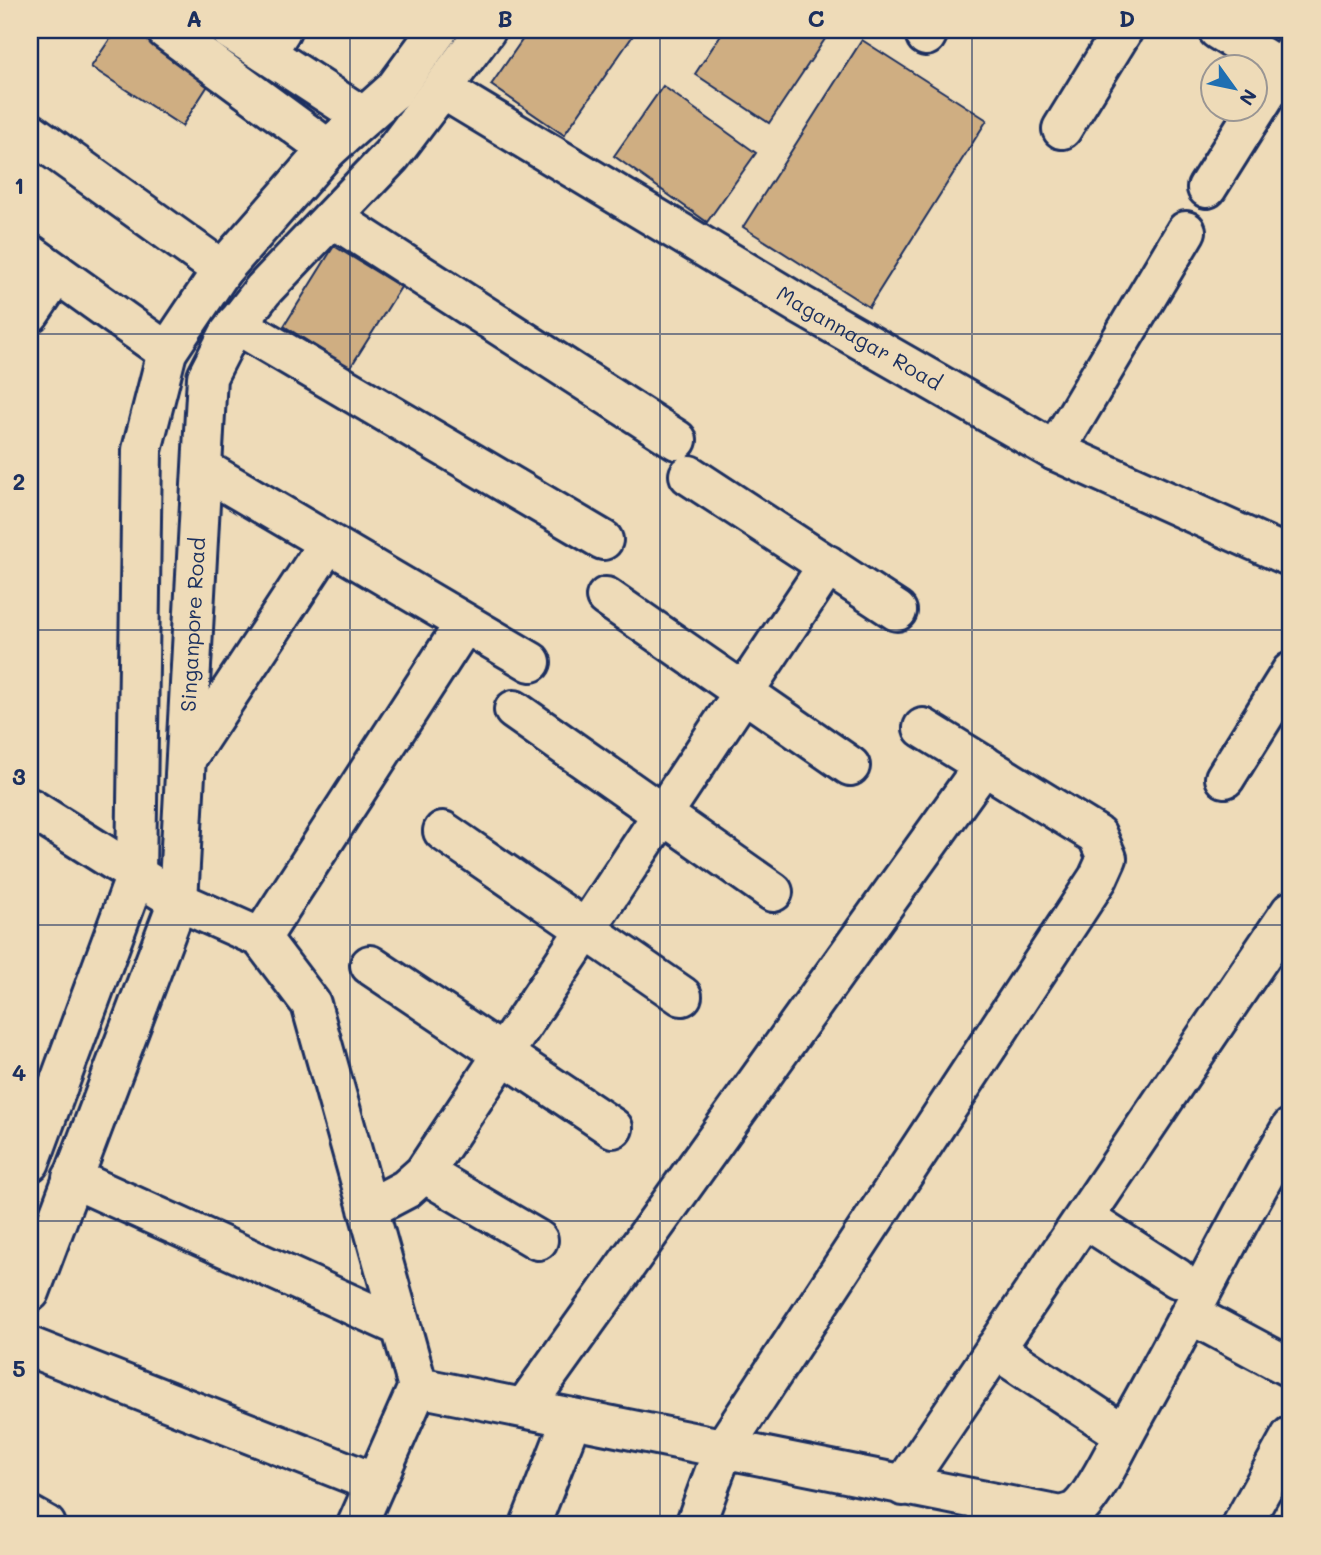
<svg xmlns="http://www.w3.org/2000/svg" width="1321" height="1555" viewBox="0 0 1321 1555" font-family="Mali,sans-serif">
<rect width="100%" height="100%" fill="#eedbb8"/>
<filter id="ink" filterUnits="userSpaceOnUse"><feTurbulence type="fractalNoise" baseFrequency=".0143" numOctaves="2"/><feDisplacementMap in="SourceGraphic" scale="14" xChannelSelector="R" yChannelSelector="G"/><feConvolveMatrix kernelMatrix="1 2 1 2 8 2 1 2 1" color-interpolation-filters="sRGB"/></filter>
<g filter="url(#ink)">
<!-- building -->
<path fill="#cfae82" stroke="#1b2f5e" stroke-width="2" d="M116 30H150L216 73 182 126 91 67Z
M529 30H622L632 37 564 135 491 85Z
M724 30H831L769 123 695 74Z
M862 40 987 120 869 307 743 227Z
M663 86 756 153 707 222 614 156Z
M334 246 401 287 350 368 284 326Z"/>
<g fill="none" stroke-linecap="round" stroke-linejoin="round">
<!-- street casing -->
<g stroke="#1b2f5e" stroke-width="44">
<path id="street" d="M1218 30 1291 75
M926 36 929 30
M266 53 281 30
M1062 129 1123 30
M30 132 222 270
M1207 188 1291 54
M333 218 677 440
M30 254 167 352
M30 313 57 273
M236 324 603 540
M1055 451 1186 231
M203 469 531 662
M689 475 897 611
M606 597 850 766
M514 710 773 892
M186 759 328 543
M1225 778 1291 672
M30 808 178 901 261 938 311 1004 418 1387 1060 1516C1066 1514 1074 1513 1079 1508 1096 1493 1119 1443 1131 1422 1186 1325 1235 1224 1291 1128
M443 831 682 996
M261 938 465 623
M370 965 613 1128
M424 1173 538 1240
M72 1178 401 1327
M368 1209 406 1189 424 1173 828 565
M1084 1218 1177 1278
M1192 1315 1291 1368
M30 1347 375 1483
M995 1349 1124 1434
M524 1408 984 765
M903 1486 1291 911
M30 1516 46 1525
M357 1525 418 1387
M530 1525 572 1418
M695 1525 723 1449 1098 878 1107 858 1097 835 923 728
M1242 1525 1291 1436"/>
</g>
<!-- secondary casing -->
<g stroke="#1b2f5e" stroke-width="44">
<g id="secondary">
<path d="M166 30 328 149"/>
<path d="M230 30 362 116"/>
<path id="s1" d="M442 89 802 306 1055 451 1291 557"/>
<path d="M30 1162 136 875 142 450 167 352 222 270 328 149 394 90 438 30"/>
<path id="s2" d="M30 1292 178 901 207 377 229 334 264 289 391 156 486 30"/>
</g>
</g>
<!-- street -->
<use href="#street" stroke="#eedbb8" stroke-width="38"/>
<!-- secondary -->
<use href="#secondary" stroke="#eedbb8" stroke-width="38"/>
</g>
</g>
<!-- grid -->
<path fill="none" stroke="#1b2f5e" stroke-width="2" stroke-opacity="0.55" d="M350 30V1525M660 30V1525M972 30V1525M30 334H1291M30 630H1291M30 925H1291M30 1221H1291"/>
<g text-anchor="middle" stroke-width="6" stroke-linejoin="round" paint-order="stroke">
<!-- street labels -->
<g font-size="21" fill="#1b2f5e" stroke="#eedbb8">
<text dy="7" stroke="none"><textPath href="#s1" startOffset="486">Magannagar Road</textPath></text>
<text dy="7" stroke="none"><textPath href="#s2" startOffset="695">Singanpore Road</textPath></text>
</g>
</g>
<!-- margin -->
<rect width="1321" height="1555" fill="none" stroke="#eedbb8" stroke-width="77"/>
<!-- north arrow -->
<g transform="translate(1234 88) rotate(123)"><circle r="33" fill="#eedbb8" stroke="#9a9694" stroke-width="2"/>
<path d="M0-5L12 26L0 18L-12 26Z" fill="#1f6fb2"/>
<text y="-10" font-size="19" font-weight="bold" text-anchor="middle" fill="#1b2f5e">N</text>
</g>
<rect x="38" y="38" width="1244" height="1478" fill="none" stroke="#1b2f5e" stroke-width="2.5"/>
<g font-size="23" text-anchor="middle" font-weight="bold" fill="#1b2f5e">
<text x="194" y="27">A</text>
<text x="505" y="27">B</text>
<text x="816" y="27">C</text>
<text x="1127" y="27">D</text>
<text x="19" y="194">1</text>
<text x="19" y="490">2</text>
<text x="19" y="785">3</text>
<text x="19" y="1081">4</text>
<text x="19" y="1377">5</text>
</g>
</svg>
